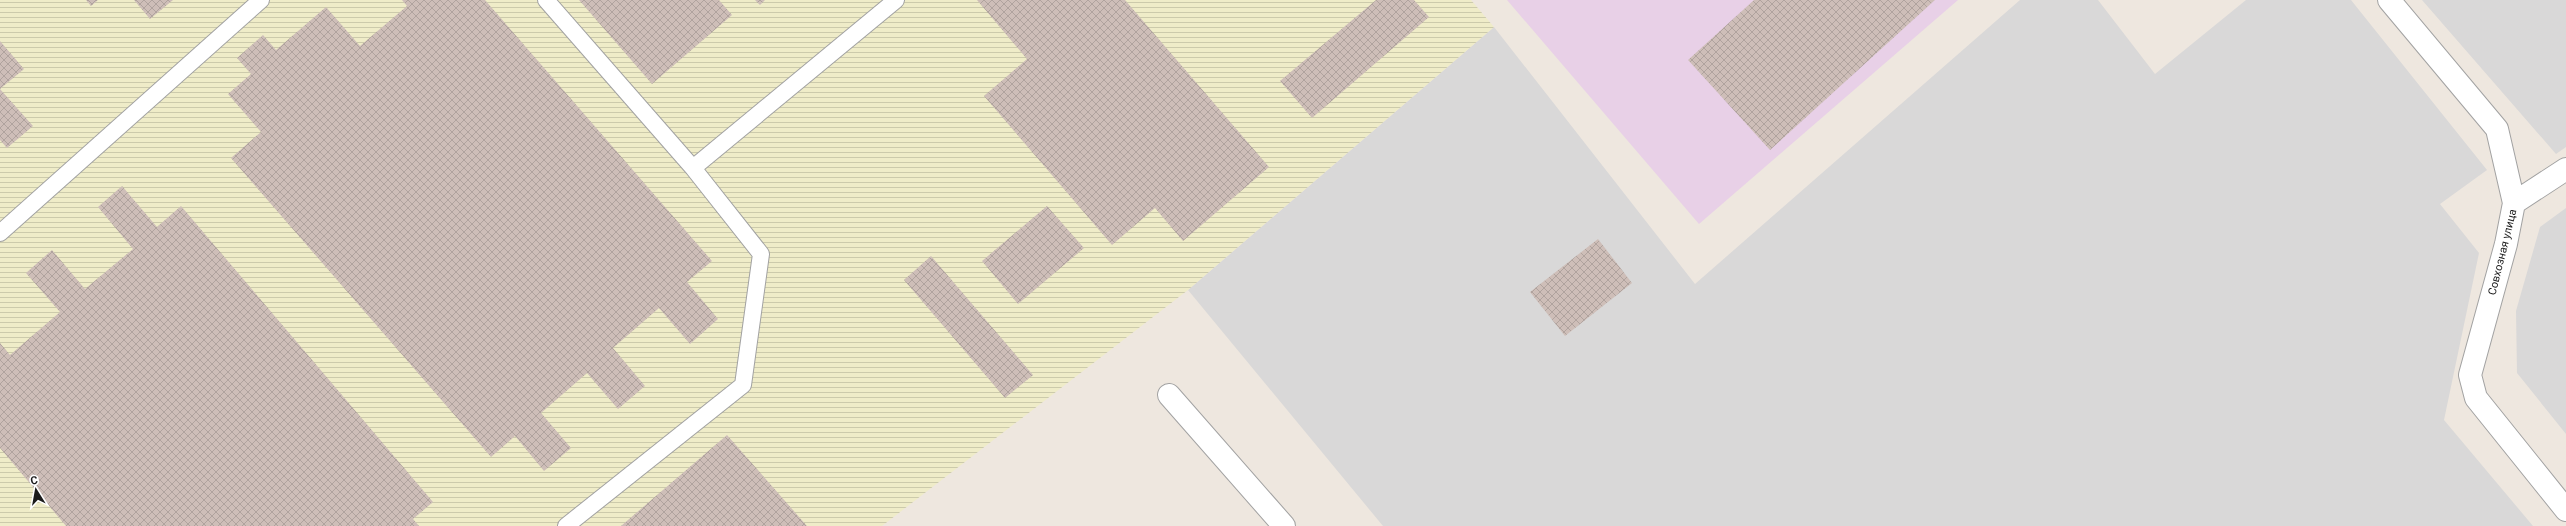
<svg xmlns="http://www.w3.org/2000/svg" width="2566" height="526" viewBox="0 0 2566 526" font-family="Roboto,sans-serif">
<defs>
<pattern id="farmland-rules" width="6" height="5" patternUnits="userSpaceOnUse"><rect width="6" height="5" fill="#efecc8"/><path d="M0 2.5h6" fill="none" stroke="#cccaab"/></pattern>
<pattern id="building-cross-hatch" width="8" height="8" patternUnits="userSpaceOnUse"><rect width="8" height="8" fill="#cebeb8"/><path d="M0 0l8 8M0 8l8-8" fill="none" stroke="#b0a39e"/></pattern>
</defs>
<rect width="100%" height="100%" fill="#eee7df"/>
<!-- residential -->
<path fill="#d9d8d8" d="M2020 0H2098L2155 74 2246 0H2351L2487 170 2440 204 2479 253 2444 420 2533 526H1383L1188 290 1494 27 1695 284Z
M2422 0H2566V147L2556 154Z
M2566 208V434L2517 373 2516 311 2540 227Z"/>
<!-- industrial -->
<path fill="#e8d0e7" d="M1507 0H1958L1699 224Z"/>
<!-- farmland -->
<path fill="url(#farmland-rules)" d="M0 0H1471L1494 27 1188 290 882 526H0Z"/>
<!-- building -->
<path fill="url(#building-cross-hatch)" d="M86 0H98L91 6Z
M134 0H173L150 19Z
M402 0H485L712 261 687 282 718 319 690 344 659 308 613 348 645 386 618 409 587 373 541 413 571 448 544 471 515 436 491 457 231 158 261 132 228 94 251 74 237 58 263 35 276 50 326 7 360 46 407 6Z
M579 0H719L732 15 652 84Z
M755 0H765L760 5Z
M977 0H1125L1269 167 1183 241 1155 208 1112 245 984 96 1027 59Z
M1376 0H1414L1429 17 1312 118 1280 81Z
M1754 0H1935L1770 150 1688 60Z
M0 41 24 69 0 89 33 126 7 148 0 140Z
M122 186 157 227 181 206 433 502 413 519 419 526H66L0 448V343L10 355 60 312 26 273 52 250 85 289 133 249 98 207Z
M1047 206 1084 248 1018 304 982 261Z
M1598 239 1632 283 1565 336 1530 292Z
M931 256 1033 375 1005 398 904 280Z
M727 435 807 526H621Z"/>
<g fill="none" stroke-linecap="round" stroke-linejoin="round">
<!-- lane casing -->
<g stroke="#a2a2a2" stroke-width="18">
<path id="lane" d="M546 0 693 168 761 254 743 385 566 526
M693 168 896 0
M0 233 261 0"/>
</g>
<!-- street casing -->
<g stroke="#a2a2a2" stroke-width="24">
<path id="street" d="M2389 0 2497 129 2514 203 2506 244 2470 375 2476 398 2566 510
M2514 203 2566 169
M1169 395 1284 526"/>
</g>
<!-- lane -->
<use href="#lane" stroke="#fff" stroke-width="16"/>
<!-- street -->
<use href="#street" stroke="#fff" stroke-width="22"/>
</g>
<g text-anchor="middle" stroke-width="4" stroke-linejoin="round" paint-order="stroke">
<!-- street labels -->
<g font-size="11" fill="#1b1b1b" stroke="#fff">
<text transform="translate(2502 252) rotate(-76)" y="4">Совхозная улица</text>
</g>
</g>
<!-- north arrow -->
<g transform="translate(36 490) rotate(349)" stroke="#ffffff" stroke-width="3" paint-order="stroke">
<path d="M0-3L7 15L0 10L-7 15Z" fill="#1b1b1b"/>
<text y="-6" font-size="11" font-weight="bold" text-anchor="middle" fill="#1b1b1b">С</text>
</g>
</svg>
